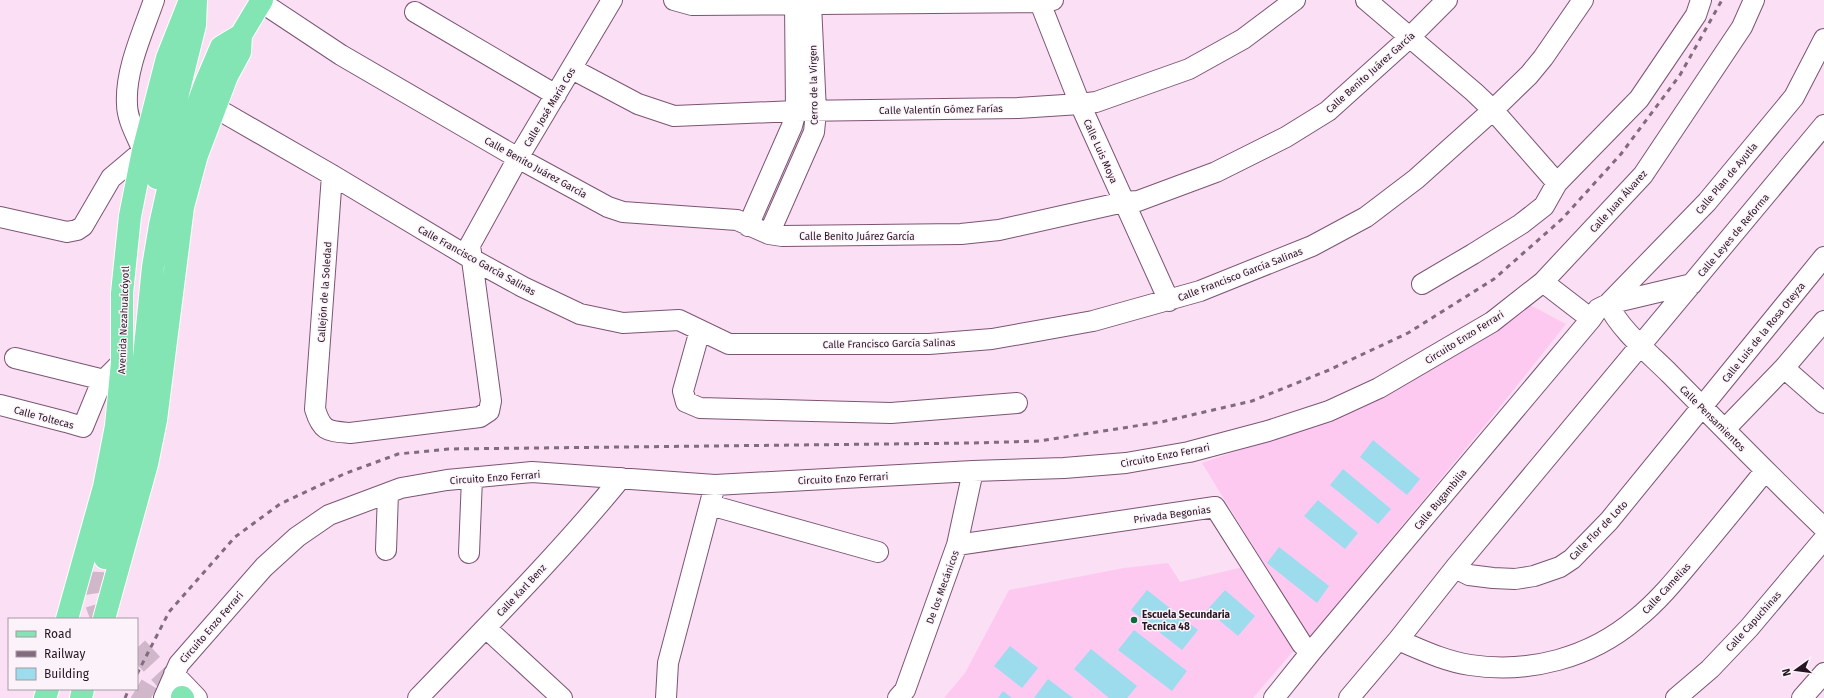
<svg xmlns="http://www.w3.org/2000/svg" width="1824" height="698" viewBox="0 0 1824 698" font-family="'Fira Sans',sans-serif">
<rect width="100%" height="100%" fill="#fbdff4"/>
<!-- built -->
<path fill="#fec9f1" d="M1530 305 1566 324 1491 418 1309 638 1202 463 1289 433Z
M1168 563 1180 582 1243 567 1295 649 1253 698H944L965 673 1009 590 1124 568Z"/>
<!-- building -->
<path fill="#9cdcec" d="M1373 440 1420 479 1407 495 1360 457Z
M1343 469 1391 509 1378 524 1330 485Z
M1318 500 1358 533 1345 549 1304 516Z
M1279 547 1329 586 1317 603 1267 563Z
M1147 590 1198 630 1182 650 1131 610Z
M1225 590 1255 616 1238 636 1207 610Z
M1134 630 1187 671 1172 691 1118 650Z
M1010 646 1038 668 1022 688 994 666Z
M1091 649 1137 686 1127 698H1109L1074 669Z
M1048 679 1073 698H1034Z
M1003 691 1012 698H998Z"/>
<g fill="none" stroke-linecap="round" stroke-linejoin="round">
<!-- major-tunnel -->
<path stroke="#d0b7ca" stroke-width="22" stroke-dasharray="22 11" stroke-linecap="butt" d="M98 539C93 564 88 595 103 619
M137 648 182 697
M136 689 151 698"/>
<!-- minor casing -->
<g stroke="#7c5473" stroke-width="22">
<path id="minor" d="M674 0 692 5 1039 2 1053 0
M1039 0 1080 104 1169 301
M1366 0 1474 92 1493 110 1557 183
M261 2 341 55 518 158 608 207 623 212 737 220 769 234 782 236 961 234 999 230 1124 202 1138 201 1216 172 1286 137 1328 111 1410 37 1447 0
M415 12 556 95
M572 69 638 104 674 116 796 111 1018 108 1080 104 1096 102 1189 69 1243 39 1295 0
M214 107 332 175 472 259 523 287 580 314 623 323 679 320 729 344H929L992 339 1093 321 1200 291 1312 246 1366 217 1416 179 1493 110 1529 75 1543 58 1583 0
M332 175 315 409C322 432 328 431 350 433L480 417 489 411 491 401 470 245 518 158 612 0
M0 217 67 232 77 230 83 226 111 178 143 151C137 136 127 120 127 104 125 70 143 32 154 0
M748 226 792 126 796 111 795 3 797 0
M769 234 814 132 816 112 811 4 809 0
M1543 282 1591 319
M1422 284 1473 254 1521 224 1544 206 1557 183 1639 99 1696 15 1701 0
M1608 304 1707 202 1794 97 1824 39
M1608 304C1620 330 1650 354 1670 374 1721 426 1772 478 1824 528
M700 330 683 391 686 402 700 408 891 413 1017 403
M15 358 104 380
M1784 368 1824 403
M0 405 66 422 83 427 99 388 104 380 122 362
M1725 429 1784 368 1824 321
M710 505 878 552
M957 545 1215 507 1302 644 1311 652
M386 550 388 493
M469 553 472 478
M1455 568 1469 575 1493 578 1515 579 1534 576 1560 567 1572 559 1609 521 1824 257
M486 628 562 698
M1398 640C1422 650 1444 661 1470 665 1529 674 1590 658 1636 619 1661 599 1681 573 1702 548 1723 523 1744 497 1765 471
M174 674 197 698
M164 698 179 664 264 567 297 537 329 515 401 488 447 480 532 472 715 485 973 471 1064 468 1126 463 1189 452 1268 431 1329 411 1379 388 1492 322 1543 282 1643 175 1742 27 1754 0
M418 698C487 626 558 555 621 478
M666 698 668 663 715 485
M898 698 905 690 957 545 973 471
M1274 698 1311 652 1591 319 1598 309 1608 304 1692 284
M1349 698 1398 640 1455 568 1824 125
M1676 698 1710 669 1749 628 1824 539
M1802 698 1824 673"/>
</g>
<!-- major casing -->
<g stroke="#fff" stroke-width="24">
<path id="major" d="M157 178 195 25 196 0
M105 558 131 455 143 367 153 267 160 225 171 176 206 82 221 47 241 35 262 0
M67 619 104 487 116 426 122 362V293L130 216 143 151 167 58 190 0
M104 619 147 464 156 420 183 207 197 155 227 76 240 52 241 35
M182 697 183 698
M45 698 48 689
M81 698 83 689"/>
</g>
<!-- minor -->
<use href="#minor" stroke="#fff" stroke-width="20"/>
<!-- major -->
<use href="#major" stroke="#82e5b3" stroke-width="22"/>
<!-- rail -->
<path stroke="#816b7c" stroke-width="3" stroke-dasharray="5 5" stroke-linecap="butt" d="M137 674 169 612 235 537 280 504 344 474 398 454 448 449 972 443 1039 441 1161 422 1252 401 1329 370 1408 333 1494 279 1562 219 1621 154 1680 75 1722 0
M125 698 129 689"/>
</g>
<!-- markers -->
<circle fill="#0f693d" stroke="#fcf3fa" stroke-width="1.5" cx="1134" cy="620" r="4"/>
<g text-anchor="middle" stroke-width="3" stroke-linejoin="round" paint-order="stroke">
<!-- street labels -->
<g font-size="10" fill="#261522" stroke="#fcf3fa">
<text transform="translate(1370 72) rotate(-42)" y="4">Calle Benito Juárez García</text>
<text transform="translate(813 85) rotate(-91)" y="4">Cerro de la Virgen</text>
<text transform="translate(549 107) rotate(-59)" y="4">Calle José María Cos</text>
<text transform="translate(941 109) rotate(-1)" y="4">Calle Valentín Gómez Farías</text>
<text transform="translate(1101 151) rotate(66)" y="4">Calle Luis Moya</text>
<text transform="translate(536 167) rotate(29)" y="4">Calle Benito Juárez García</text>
<text transform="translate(1726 178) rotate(-50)" y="4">Calle Plan de Ayutla</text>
<text transform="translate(1618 201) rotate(-48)" y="4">Calle Juan Álvarez</text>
<text transform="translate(1733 235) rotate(-50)" y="4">Calle Leyes de Reforma</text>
<text x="857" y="240">Calle Benito Juárez García</text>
<text transform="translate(477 260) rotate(29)" y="4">Calle Francisco García Salinas</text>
<text transform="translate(1240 274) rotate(-21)" y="4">Calle Francisco García Salinas</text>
<text transform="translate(324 292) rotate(-86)" y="4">Callejón de la Soledad</text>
<text transform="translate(123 320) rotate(-88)" y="4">Avenida Nezahualcóyotl</text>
<text transform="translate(1763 332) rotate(-51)" y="4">Calle Luis de la Rosa Oteyza</text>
<text transform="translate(1464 337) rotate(-32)" y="4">Circuito Enzo Ferrari</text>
<text transform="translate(889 343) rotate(-1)" y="4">Calle Francisco García Salinas</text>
<text transform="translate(44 417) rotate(15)" y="4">Calle Toltecas</text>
<text transform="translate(1713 418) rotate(45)" y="4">Calle Pensamientos</text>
<text transform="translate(1165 455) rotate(-11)" y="4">Circuito Enzo Ferrari</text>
<text transform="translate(495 477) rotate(-4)" y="4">Circuito Enzo Ferrari</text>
<text transform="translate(843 478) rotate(-3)" y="4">Circuito Enzo Ferrari</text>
<text transform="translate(1440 499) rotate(-50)" y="4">Calle Bugambilia</text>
<text transform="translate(1172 514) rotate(-8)" y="4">Privada Begonias</text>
<text transform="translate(1598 530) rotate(-46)" y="4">Calle Flor de Loto</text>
<text transform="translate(942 587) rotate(-70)" y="4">De los Mecánicos</text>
<text transform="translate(1666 588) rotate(-47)" y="4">Calle Camelias</text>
<text transform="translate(521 590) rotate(-47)" y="4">Calle Karl Benz</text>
<text transform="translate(1753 621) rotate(-48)" y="4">Calle Capuchinas</text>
<text transform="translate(211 627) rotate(-49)" y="4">Circuito Enzo Ferrari</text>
</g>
<!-- poi labels -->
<g font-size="10" font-weight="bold" fill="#261522" stroke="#fcf3fa" text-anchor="start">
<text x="1142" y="618">Escuela Secundaria<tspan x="1142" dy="12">Tecnica 48</tspan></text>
</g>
</g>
<!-- legend -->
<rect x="8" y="618" width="130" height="72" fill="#fcf3fa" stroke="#a69aa4"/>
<rect x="16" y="631" width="20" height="6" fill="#82e5b3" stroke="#a69aa4"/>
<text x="44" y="638" font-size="12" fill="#261522">Road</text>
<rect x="16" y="651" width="20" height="6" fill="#816b7c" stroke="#a69aa4"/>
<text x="44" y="658" font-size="12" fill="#261522">Railway</text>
<rect x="16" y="668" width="20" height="12" fill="#9cdcec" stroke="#a69aa4"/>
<text x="44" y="678" font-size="12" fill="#261522">Building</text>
<!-- north arrow -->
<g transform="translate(1796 670) rotate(256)" stroke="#fcf3fa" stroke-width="3" paint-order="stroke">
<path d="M0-3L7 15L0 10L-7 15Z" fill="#261522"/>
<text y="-6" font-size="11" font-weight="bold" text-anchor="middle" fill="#261522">N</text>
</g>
</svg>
